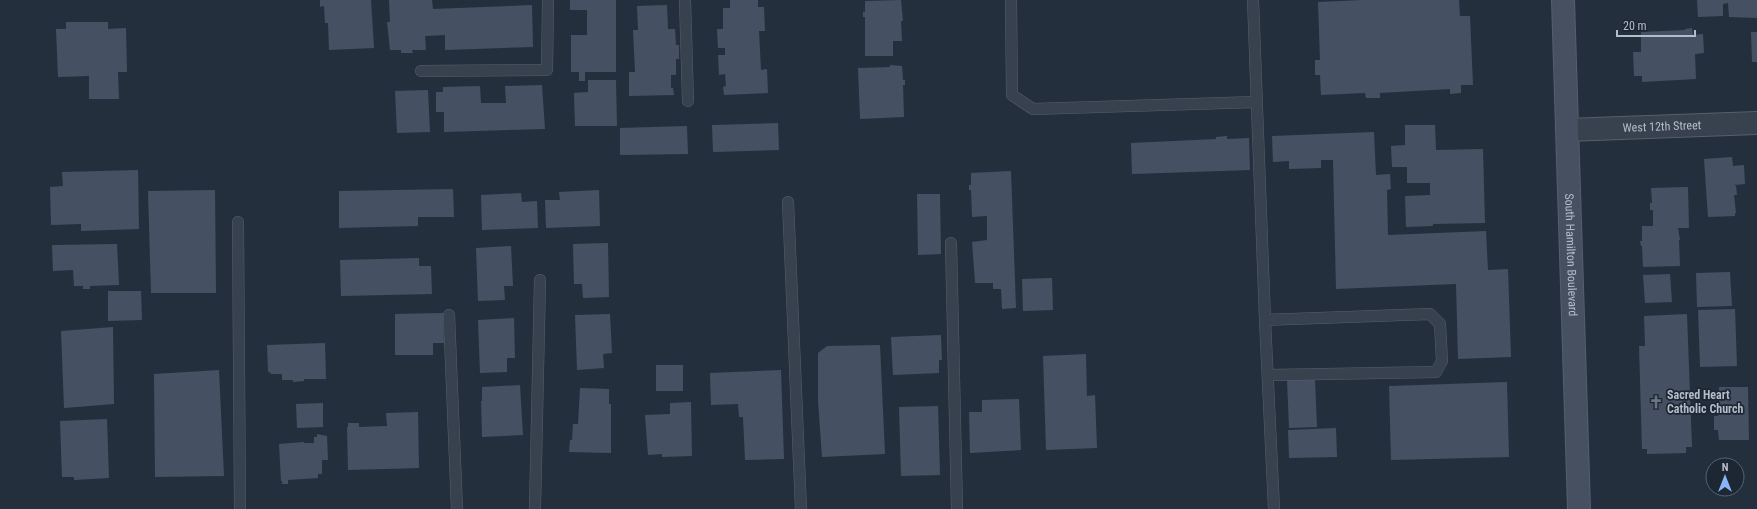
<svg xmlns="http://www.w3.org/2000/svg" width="1757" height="509" viewBox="0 0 1757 509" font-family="'Roboto Condensed',sans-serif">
<rect width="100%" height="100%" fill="#242f3e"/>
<!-- building -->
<path fill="#455162" d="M320 0H371L374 48 329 50 328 23H325L324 6 320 7Z
M389 0H432L433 9 532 5 533 47 445 50V35L425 36 426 50H412L413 53H401V50H390L387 22H390Z
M570 0H616V72H585V81H579V72H571V35H587V10H570Z
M730 0H758V7H764L765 31H759L761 70 767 69 768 93 724 95 723 87 726 86 725 74 719 75 718 55H725V48H718L717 29H723V8H730Z
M901 0 903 21H901L902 41H893V56H865V17H863V12H865V1Z
M1362 0H1459L1460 16H1470L1473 85H1461V93L1450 94V89L1380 93V98H1366L1365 93 1321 95 1320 75H1315V60H1320L1318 2Z
M1697 0H1757V18L1729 17 1728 3 1723 4V16L1698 17Z
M667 5 668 29H675L676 45H679V59H676V75H671V88H673L674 95 629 96V72H635L633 30H638L637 6Z
M66 22H108V29L126 28 127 72H118L119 99H89V76L58 77 56 29H66Z
M1692 28 1693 35 1703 34 1704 53 1695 54 1696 79 1642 82V76H1634L1633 52H1641V32L1685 30V29Z
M1751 32H1757V62H1752Z
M890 65 902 66 903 80H905V85H903L904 117 860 119 858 68 890 67Z
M588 80H616L617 126H575L574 93 588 92Z
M542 85 545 129 444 132V112H436V92H443V87L480 86 481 103H506L505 86Z
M428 90 430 132 397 133 395 91Z
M778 123 779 150 713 152 712 125Z
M1405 125H1435L1436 150 1483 149 1485 223 1433 224V226L1406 227 1405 196 1430 195V183H1407V167H1392L1391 146 1405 145Z
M687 126 688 154 620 155V128Z
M1374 132 1376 175 1390 174 1391 189 1387 190 1388 235 1486 231 1488 270 1508 269 1511 357 1458 359 1456 284 1336 289 1333 160H1321V168L1289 169V161L1273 162 1272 136Z
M1227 136V139L1249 138 1250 170 1132 174 1131 143 1216 139V137Z
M1732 157 1733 166 1744 165 1745 184 1734 185 1736 186 1737 195H1734L1736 213H1735V216L1708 217 1704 159Z
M138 170 139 229 81 231V224L51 225 50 187 63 186 62 172Z
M1011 171 1016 308 1002 309 1001 289H993V283H975L972 242 987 240V216L972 217 971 190H969V185H971V173Z
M1688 187 1689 228H1678L1680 240H1679L1680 266 1643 267 1642 246H1641L1640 241H1642V226H1653V210H1650V203H1652L1651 188Z
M453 189 454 217H418V226L339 228V191Z
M215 190 216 293H151L148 191Z
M599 190 600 226 546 228 545 200H560L559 192Z
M521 193 522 202 537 201 538 228 482 230 481 195Z
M917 194H940L941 254 918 255Z
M608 243 609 297 583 298 582 284H574L573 244Z
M117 244 119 285 90 286V289H83V286H74L73 270 53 271 52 245Z
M511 246 513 286H504L505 300 478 301 476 248Z
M419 258V266H431L432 294 341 296 340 260Z
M1730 272 1732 306 1697 307 1696 273Z
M1670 274 1672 302 1645 303 1643 275Z
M1052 278 1053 310 1023 311 1022 279Z
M108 291H141L142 320 108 321Z
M1735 309 1737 366 1700 367 1698 310Z
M443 313 444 343H433V355H395V314Z
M610 314 612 353 603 354 604 368 577 370 575 315Z
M1687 314 1692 447H1686V453L1647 454V449H1642L1639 346H1645L1644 316Z
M514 318 515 358H507V372L480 373 478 320Z
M113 327 114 404 64 408 61 331Z
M941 335 942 360H939V373L893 375 891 337Z
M325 343 326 379H304V381L293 382V380H282V374H271L270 372H268L267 345Z
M880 345 885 454 822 457 818 401V353L827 346Z
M1086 354 1087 396 1095 395 1097 448 1046 450 1043 356Z
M656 365H683V391H656Z
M219 370 224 476 155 477 154 374Z
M781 370 784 459 745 460 743 417H739L738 404 711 405 710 373Z
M1315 379 1317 427 1289 428 1287 380Z
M1507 382 1509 457 1391 460 1389 386Z
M520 385 523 435 482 437 481 401H482V387Z
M1719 387H1748L1749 440H1719L1718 430H1714V416H1718Z
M580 388 609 389V404H611V453L569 452 570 440H572L573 424H578Z
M1019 399 1021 450 970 453 969 412H982V400Z
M691 402 692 456 662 457V454L648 455 645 415 670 414V403Z
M323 403V427L297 428 296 404Z
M938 406 940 475 901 476 899 407Z
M418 412 419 468 348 470 347 427H348V423H359V427L387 426 386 413Z
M107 419 109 478 74 480V477H62L60 421Z
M1336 428 1337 457 1289 458 1288 430Z
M317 434 327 436 328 460H322V474H318V478L288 480V484H282V481H281L279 444 304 442V443H314V437H317Z"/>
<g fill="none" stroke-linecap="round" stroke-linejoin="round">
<!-- lane casing -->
<g stroke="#565f6c" stroke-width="12">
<path id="lane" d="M685 0 688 101
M1011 0 1012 95 1033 109 1256 102
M1253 0 1265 320 1274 509
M421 71 547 70 548 0
M788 202 801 509
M238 222 240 509
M951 243 957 509
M449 315 457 509
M1265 320 1430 314 1440 324 1442 361 1436 372 1268 375
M535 509 540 280"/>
</g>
<!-- street casing -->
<g stroke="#565f6c" stroke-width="24">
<g id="street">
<path id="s1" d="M1567 130 1757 123"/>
</g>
</g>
<!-- secondary casing -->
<g stroke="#565f6c" stroke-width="24">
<g id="secondary">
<path id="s2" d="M1563 0 1579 509"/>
</g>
</g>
<!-- lane -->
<use href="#lane" stroke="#38414e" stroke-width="11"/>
<!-- street -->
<use href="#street" stroke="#38414e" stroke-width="22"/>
<!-- secondary -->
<use href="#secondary" stroke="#465061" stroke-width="22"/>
</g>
<!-- icons -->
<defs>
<g id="church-bare" transform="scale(1.08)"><path d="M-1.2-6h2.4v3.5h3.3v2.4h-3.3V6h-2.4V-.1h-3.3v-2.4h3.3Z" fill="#6b7280" stroke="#1d2633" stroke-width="2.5" paint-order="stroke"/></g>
</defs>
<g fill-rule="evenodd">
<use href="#church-bare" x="1656" y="402"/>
</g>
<g text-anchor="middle" stroke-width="3.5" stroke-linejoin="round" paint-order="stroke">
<!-- street labels -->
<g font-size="12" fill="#b4bcc9" stroke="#1d2633">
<text dy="4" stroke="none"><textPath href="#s1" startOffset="95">West 12th Street</textPath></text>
<text dy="4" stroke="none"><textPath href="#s2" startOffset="255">South Hamilton Boulevard</textPath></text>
</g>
<!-- poi labels -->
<g font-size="12" font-weight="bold" fill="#b4bcc9" stroke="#1d2633" text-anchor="start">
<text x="1667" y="399">Sacred Heart<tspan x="1667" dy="14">Catholic Church</tspan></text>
</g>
</g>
<!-- north arrow -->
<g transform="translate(1725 477)"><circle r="19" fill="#1d2633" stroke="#59626f"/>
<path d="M0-3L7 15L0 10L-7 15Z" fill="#8ab4f8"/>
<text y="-6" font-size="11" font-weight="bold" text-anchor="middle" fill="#b4bcc9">N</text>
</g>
<!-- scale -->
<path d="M1617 30v6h78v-6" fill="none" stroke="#b4bcc9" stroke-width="2"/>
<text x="1623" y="30" font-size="12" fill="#b4bcc9" stroke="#1d2633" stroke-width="3" paint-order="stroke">20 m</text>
</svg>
